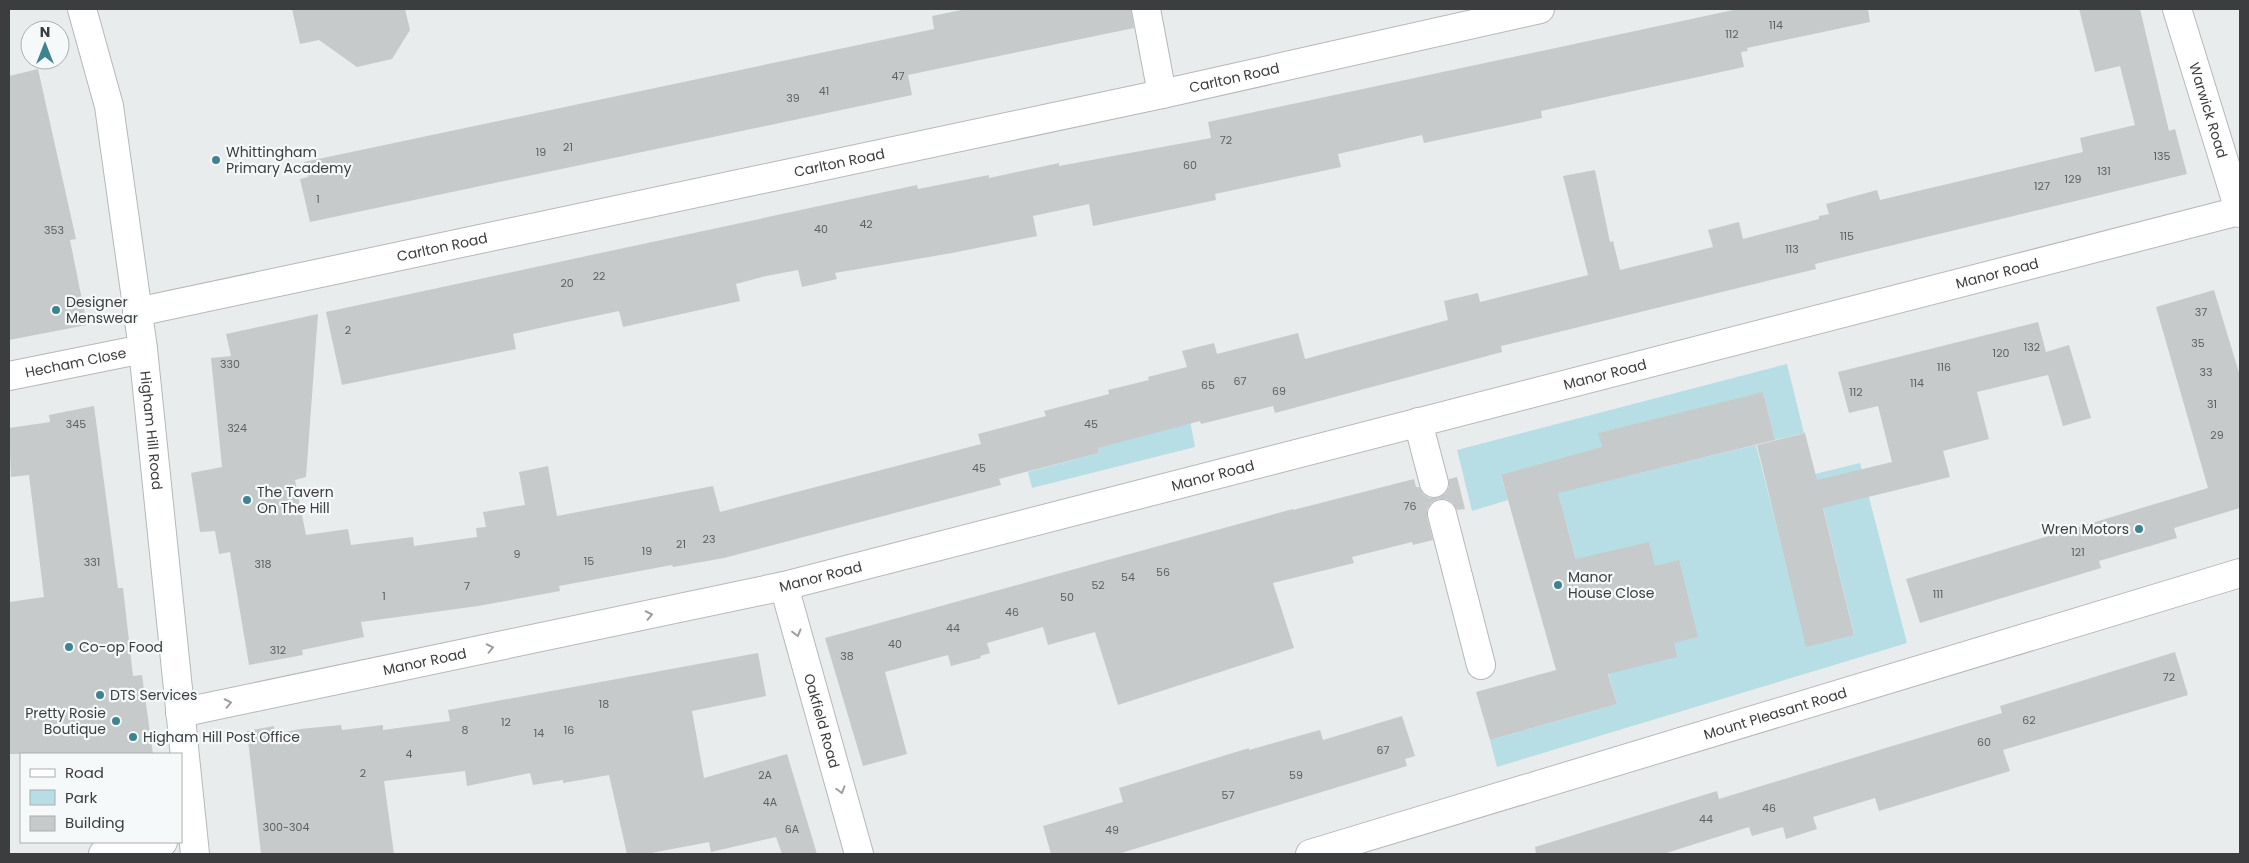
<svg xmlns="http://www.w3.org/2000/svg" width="2249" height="863" viewBox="0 0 2249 863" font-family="Poppins,sans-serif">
<rect width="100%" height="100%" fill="#e8eced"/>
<!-- green -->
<path fill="#b8dee5" d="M1787 364 1804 433 1775 440 1763 393 1599 433 1610 480 1756 445 1807 646 1854 634 1815 474 1860 463 1907 643 1497 767 1490 740 1617 704 1549 462 1501 476 1508 500 1472 511 1457 450Z
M1189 415 1195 447 1032 488 1028 472 1099 453 1098 448Z"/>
<!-- building -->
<path fill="#c6caca" d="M292 9H405L410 30 392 59 357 67 319 40 300 44Z
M966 9H1131L1134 28 908 75 912 95 310 222 300 179 308 177 304 162 934 29 932 16Z
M1738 9H1868L1870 22 1747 48 1748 51 1741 52 1744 67 1541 111 1542 118 1424 143 1422 135 1338 154 1341 167 1215 194 1216 200 1093 226 1089 204 1033 216 1037 236 952 253 835 273 837 279 802 287 798 270 766 276 736 284 740 301 623 327 619 311 562 323 513 334 516 349 342 385 326 312 917 185 918 189 989 175V178L1059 163V166L1211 138 1208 122Z
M2079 9H2140L2169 131 2175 129 2187 174 1815 264 1816 269 1501 346 1502 352 1275 413 1273 406 1201 424 1200 421 1098 448 1099 453 999 479 1001 485 724 558 673 567 672 565 559 586 560 591 478 606 361 622 364 637 302 650 303 655 249 665 230 552 219 554 215 531 200 532 191 473 222 467 211 358 231 356 226 334 318 314 306 477 295 480 306 535 348 529 351 545 413 537 414 546 477 537 476 528 486 527 483 512 525 505 519 472 548 466 557 516 713 486 720 512 981 444 978 434 1046 416 1044 411 1109 394 1108 390 1149 380 1148 377 1187 367 1182 351 1214 343 1217 354 1298 333 1305 359 1448 320 1444 301 1478 293 1480 302 1588 275 1563 176 1595 170 1610 242 1613 241 1620 270 1713 247 1708 230 1739 222 1743 239 1819 219V216L1829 214 1826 204 1877 190 1880 200 2083 152 2080 138 2135 125 2120 66 2095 72Z
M38 69 76 239 70 240 87 325 9 340V76Z
M2214 290 2240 376V508L2174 528 2177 538 2099 561 2101 568 1920 623 1906 579 2208 488 2156 307Z
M2038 322 2046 352 2069 345 2091 418 2063 426 2048 375 1977 392 1989 439 1943 451 1950 477 1823 508 1854 635 1806 647 1757 445 1805 433 1817 480 1892 462 1878 406 1849 413 1838 372Z
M1763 392 1775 440 1558 493 1576 559 1649 542 1655 566 1679 560 1698 637 1674 643 1677 657 1608 674 1617 704 1490 740 1476 692 1556 670 1501 475 1602 447 1598 433Z
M94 406 118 588H123L133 676 142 675 153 754H9V602L44 597 29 475 11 477 9 428 50 422 49 415Z
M1457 477 1465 509 1457 510 1453 503 1446 499H1438L1431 503 1427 509V517L1433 540 1413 545 1412 542 1352 557 1354 563 1273 583 1294 648 1118 705 1095 632 1048 645 1043 627 987 643 990 653 980 656 981 658 951 666 948 655 885 672 907 754 863 766 825 638 1293 509V510L1414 479 1416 487H1419L1423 494 1429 498H1437L1445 494 1449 487V479Z
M2175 652 2188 695 2003 750 2010 771 1879 811 1875 798 1813 817 1817 829 1786 839 1783 827 1752 836 1749 827 1663 854H1536L1535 847 1717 791 1719 799 1889 747 2002 713 2000 706Z
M758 653 766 696 692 711 704 778 787 754 817 854H782L776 837 711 852 709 842 646 854H627L609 775 563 783V780L533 785 530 773 467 786 465 771 384 781 394 854H261L247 731 274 726 275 734 300 729 341 725 342 730 383 725V730L450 721 448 710Z
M1402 716 1415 756 1405 759 1407 766 1118 854H1051L1043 826 1123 802 1119 788 1249 748V750L1320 730 1323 740Z"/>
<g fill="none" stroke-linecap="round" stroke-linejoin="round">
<!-- minor casing -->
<g stroke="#b5b8b9" stroke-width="30">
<g id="minor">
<path id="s1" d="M82 9 109 106 143 349 195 854"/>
<path d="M1146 9 1162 94"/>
<path id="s2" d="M2177 9 2240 213"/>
<path id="s3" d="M137 312 1162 94 1540 9"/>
<path id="s4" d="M9 376 143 349"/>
<path d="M1418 422 1434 483"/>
<path d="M1442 514 1481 665"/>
<path id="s5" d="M784 586 859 854"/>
<path id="s6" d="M180 713 784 586 2239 211"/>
<path d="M103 854 163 842"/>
<path id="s7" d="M1310 854 2240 573"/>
</g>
</g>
<!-- minor -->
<use href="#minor" stroke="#fff" stroke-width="28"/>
</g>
<!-- one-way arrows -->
<defs><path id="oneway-chevron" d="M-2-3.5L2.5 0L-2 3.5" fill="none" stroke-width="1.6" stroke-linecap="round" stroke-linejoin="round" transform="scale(1.25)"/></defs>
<g stroke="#9e9e9e">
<use href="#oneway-chevron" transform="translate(649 615) rotate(-12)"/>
<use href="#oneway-chevron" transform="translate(797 633) rotate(75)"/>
<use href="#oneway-chevron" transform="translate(490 648) rotate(-12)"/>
<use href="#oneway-chevron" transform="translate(228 703) rotate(-12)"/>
<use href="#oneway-chevron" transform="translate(841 790) rotate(74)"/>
</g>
<!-- markers -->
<g fill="#3e838f" stroke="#f5f9fa" stroke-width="2">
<circle cx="216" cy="160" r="5"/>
<circle cx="56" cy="310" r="5"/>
<circle cx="247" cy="500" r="5"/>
<circle cx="2139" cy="529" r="5"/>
<circle cx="1558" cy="585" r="5"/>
<circle cx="69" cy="647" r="5"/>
<circle cx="100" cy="695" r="5"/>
<circle cx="116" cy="721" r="5"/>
<circle cx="133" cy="737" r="5"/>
</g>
<g text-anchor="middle" stroke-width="4.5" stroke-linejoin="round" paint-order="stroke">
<!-- number labels -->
<g font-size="11" fill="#5e6061">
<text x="1776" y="29">114</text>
<text x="1732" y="38">112</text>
<text x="898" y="80">47</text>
<text x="824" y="95">41</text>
<text x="793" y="102">39</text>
<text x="1226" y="144">72</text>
<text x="568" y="151">21</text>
<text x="541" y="156">19</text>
<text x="2162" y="160">135</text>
<text x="1190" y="169">60</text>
<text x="2104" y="175">131</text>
<text x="2073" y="183">129</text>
<text x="2042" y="190">127</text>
<text x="318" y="203">1</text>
<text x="866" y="228">42</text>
<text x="821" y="233">40</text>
<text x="54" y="234">353</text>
<text x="1847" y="240">115</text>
<text x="1792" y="253">113</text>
<text x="599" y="280">22</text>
<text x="567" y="287">20</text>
<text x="2201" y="316">37</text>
<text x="348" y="334">2</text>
<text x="2198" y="347">35</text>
<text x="2032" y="351">132</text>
<text x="2001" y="357">120</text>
<text x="230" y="368">330</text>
<text x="1944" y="371">116</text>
<text x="2206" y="376">33</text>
<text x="1240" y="385">67</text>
<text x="1917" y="387">114</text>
<text x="1208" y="389">65</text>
<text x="1279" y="395">69</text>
<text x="1856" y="396">112</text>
<text x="2212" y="408">31</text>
<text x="76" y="428">345</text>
<text x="1091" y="428">45</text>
<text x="237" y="432">324</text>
<text x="2217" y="439">29</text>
<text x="979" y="472">45</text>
<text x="1410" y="510">76</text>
<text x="709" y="543">23</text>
<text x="681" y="548">21</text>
<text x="647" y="555">19</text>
<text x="2078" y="556">121</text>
<text x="517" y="558">9</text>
<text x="589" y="565">15</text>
<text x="92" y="566">331</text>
<text x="263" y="568">318</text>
<text x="1163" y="576">56</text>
<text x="1128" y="581">54</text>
<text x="1098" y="589">52</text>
<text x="467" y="590">7</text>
<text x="1938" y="598">111</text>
<text x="384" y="600">1</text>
<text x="1067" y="601">50</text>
<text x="1012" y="616">46</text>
<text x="953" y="632">44</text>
<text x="895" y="648">40</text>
<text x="278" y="654">312</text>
<text x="847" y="660">38</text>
<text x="2169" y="681">72</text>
<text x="604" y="708">18</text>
<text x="2029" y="724">62</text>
<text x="506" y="726">12</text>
<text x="465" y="734">8</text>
<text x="569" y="734">16</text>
<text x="539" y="737">14</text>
<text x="1984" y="746">60</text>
<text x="1383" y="754">67</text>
<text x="409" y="758">4</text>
<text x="363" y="777">2</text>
<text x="765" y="779">2A</text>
<text x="1296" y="779">59</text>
<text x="1228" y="799">57</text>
<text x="770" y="806">4A</text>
<text x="1769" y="812">46</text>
<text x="1706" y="823">44</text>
<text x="286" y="831">300-304</text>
<text x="792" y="833">6A</text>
<text x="1112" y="834">49</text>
</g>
<!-- street labels -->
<g font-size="14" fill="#3c3d3e" stroke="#f5f9fa">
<text dy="5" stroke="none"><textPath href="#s3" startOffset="1122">Carlton Road</textPath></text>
<text dy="5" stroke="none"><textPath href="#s2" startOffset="106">Warwick Road</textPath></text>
<text dy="5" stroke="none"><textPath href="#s3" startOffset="718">Carlton Road</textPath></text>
<text dy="5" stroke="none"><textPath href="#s3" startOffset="312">Carlton Road</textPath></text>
<text dy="5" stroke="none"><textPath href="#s6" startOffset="1870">Manor Road</textPath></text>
<text dy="5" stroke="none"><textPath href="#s4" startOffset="68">Hecham Close</textPath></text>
<text dy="5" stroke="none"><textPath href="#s6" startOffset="1465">Manor Road</textPath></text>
<text dy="5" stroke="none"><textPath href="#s1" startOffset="428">Higham Hill Road</textPath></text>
<text dy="5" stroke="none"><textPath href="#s6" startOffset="1060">Manor Road</textPath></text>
<text dy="5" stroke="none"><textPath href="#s6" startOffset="655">Manor Road</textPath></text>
<text dy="5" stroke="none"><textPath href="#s6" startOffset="250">Manor Road</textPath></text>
<text dy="5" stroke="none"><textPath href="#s7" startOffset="486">Mount Pleasant Road</textPath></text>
<text dy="5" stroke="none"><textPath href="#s5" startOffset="140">Oakfield Road</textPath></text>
</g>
<!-- poi labels -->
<g font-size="14" fill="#3c3d3e" stroke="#f5f9fa" text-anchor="start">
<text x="226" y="157">Whittingham<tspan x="226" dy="16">Primary Academy</tspan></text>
<text x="66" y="307">Designer<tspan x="66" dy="16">Menswear</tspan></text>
<text x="257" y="497">The Tavern<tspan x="257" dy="16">On The Hill</tspan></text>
<text x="2129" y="534" text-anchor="end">Wren Motors</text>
<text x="1568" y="582">Manor<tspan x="1568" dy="16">House Close</tspan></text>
<text x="79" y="652">Co-op Food</text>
<text x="110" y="700">DTS Services</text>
<text x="106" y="718" text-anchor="end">Pretty Rosie<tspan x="106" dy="16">Boutique</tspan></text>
<text x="143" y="742">Higham Hill Post Office</text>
</g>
</g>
<!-- border -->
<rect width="2249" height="863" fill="none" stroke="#3c3d3e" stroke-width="20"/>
<!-- legend -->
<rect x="20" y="753" width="162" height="90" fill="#f5f9fa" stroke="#abaeaf"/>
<rect x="30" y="769" width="25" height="8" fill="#ffffff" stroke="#abaeaf"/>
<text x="65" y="778" font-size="15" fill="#3c3d3e">Road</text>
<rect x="30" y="790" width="25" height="15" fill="#b8dee5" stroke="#abaeaf"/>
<text x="65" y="803" font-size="15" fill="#3c3d3e">Park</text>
<rect x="30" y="816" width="25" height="15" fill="#c6caca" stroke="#abaeaf"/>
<text x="65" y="828" font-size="15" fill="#3c3d3e">Building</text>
<!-- north arrow -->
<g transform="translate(45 45)"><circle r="24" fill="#f5f9fa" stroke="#abaeaf"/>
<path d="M0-4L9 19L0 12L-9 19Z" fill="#3e838f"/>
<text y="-8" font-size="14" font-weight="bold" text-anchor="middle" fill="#3c3d3e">N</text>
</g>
</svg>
